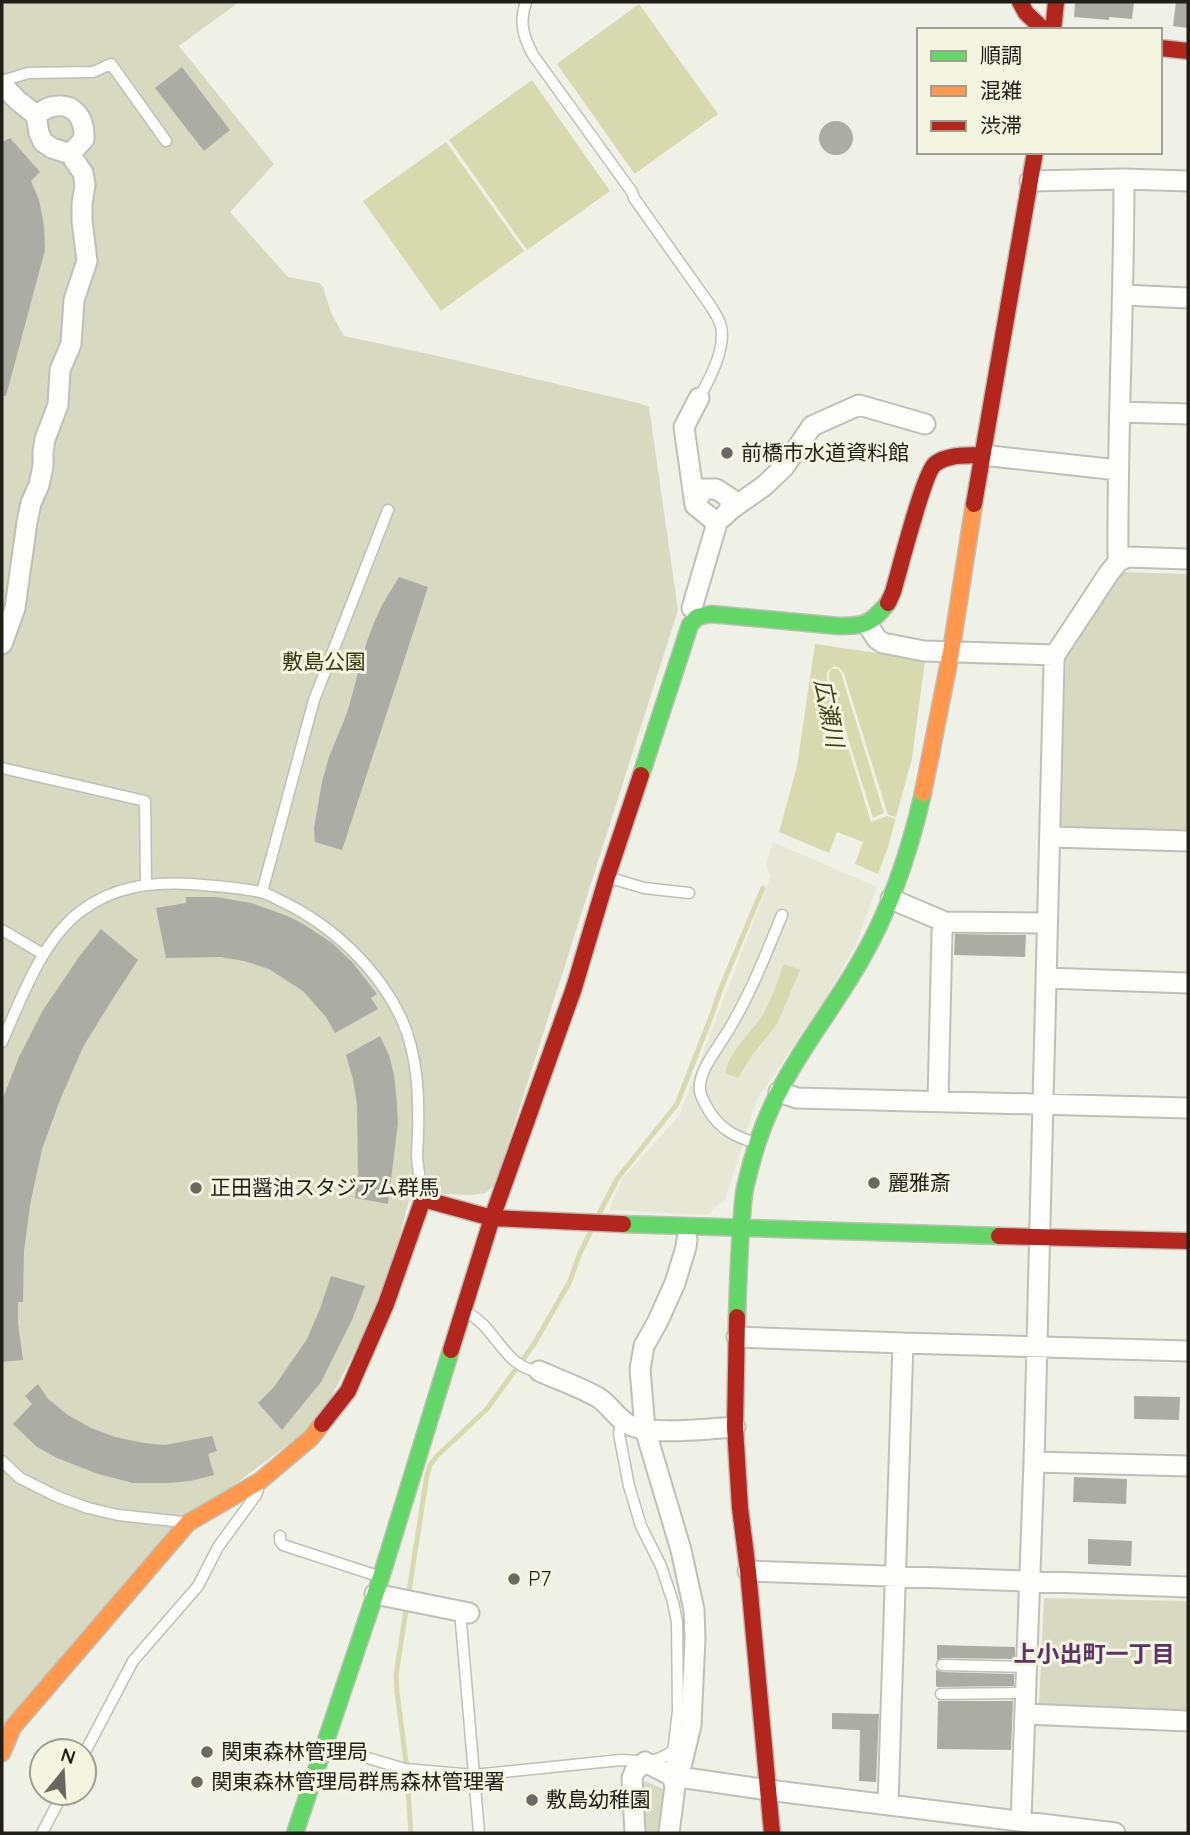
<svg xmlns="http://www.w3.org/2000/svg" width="1190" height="1835" viewBox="0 0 1190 1835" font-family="Quicksand,'Noto Sans JP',sans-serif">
<rect width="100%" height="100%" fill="#f0f1e6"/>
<!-- built -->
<path fill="#e6e7d4" d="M773 842 877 887 857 942 825 999 757 1100 725 1199 707 1215 609 1210 623 1178 679 1116 771 876 766 866Z"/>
<!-- green -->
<path fill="#d7d9c1" d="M2 2H239L179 46 274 164 230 212 288 277 319 283 323 287 331 313 344 336 438 356 638 403 649 407 678 610 495 1185 485 1193 472 1195 411 1193 398 1242 378 1307 329 1401 309 1429 222 1494 2 1737Z
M1122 572 1188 574V835L1059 832 1066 657Z
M1044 1598 1188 1601V1710L1039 1705Z
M638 1778 670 1792 664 1833H640Z"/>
<!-- water -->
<path fill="#d7d9af" d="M639 4 718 114 636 173H634L557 64 558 63Z
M532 80 610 191 527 250 449 140Z
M446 142 524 251 441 311 363 201Z
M815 644 925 660 912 758 888 847 878 874 855 864 863 842 837 832 829 853 779 832 797 766Z
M784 964 800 970 777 1024 753 1054 738 1078 725 1073C732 1047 748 1037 762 1016 772 1000 777 981 784 964Z"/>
<!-- pier -->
<path fill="#f0f1e6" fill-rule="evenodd" d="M834 666 840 668 844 674 888 815 896 817V819L887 816 871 822 827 679V672ZM832 669H838L841 673 884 813 873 818 829 678V672Z"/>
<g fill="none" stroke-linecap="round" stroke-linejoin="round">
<!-- stream -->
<path stroke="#d7d9af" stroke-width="5" d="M599 1214 617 1179 677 1104 711 1017 721 988 763 888
M411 1833 406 1762 397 1692 396 1675 427 1475 430 1465 437 1456 487 1409 534 1344 569 1283 580 1253 592 1229"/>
</g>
<!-- building -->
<path fill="#abaca4" d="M1075 2H1134L1132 19 1109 17V20L1074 17Z
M1176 2H1188V28L1173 26Z
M182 67 230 130 204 151 155 88Z
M819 138a17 17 0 1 1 34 0a17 17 0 1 1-34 0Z
M10 138 40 172 31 181 39 200 44 226 45 250 6 396 2 395V142Z
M399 577 428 587 342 850 315 842 314 828 322 782 329 757 347 713 367 641 374 623 382 605Z
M186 897H216L251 903 290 917 305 925 332 943 353 963 377 994 371 998 378 1009 335 1033 326 1017 303 991 269 969 244 961 220 957 166 958 156 908 186 903Z
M101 929 138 960 110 1003 83 1047 60 1100 42 1149 30 1205 24 1251 23 1302H18V1324L23 1360 2 1362V1100L19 1057 43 1010 79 957Z
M955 934 1026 935 1025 957 954 955Z
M380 1036 389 1055 394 1075 397 1103 398 1123 388 1204 355 1198 358 1173 357 1104 353 1079 346 1055Z
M331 1276 365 1286 352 1320 321 1382 282 1430 258 1403 274 1387 307 1339 320 1309Z
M38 1384 48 1399 68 1415 91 1428 115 1437 144 1443 165 1445 212 1436 217 1451 208 1454 214 1475 190 1481 169 1483H133L98 1474 57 1458 37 1447 13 1424 32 1404 25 1396Z
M1134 1396 1180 1397 1179 1420 1134 1419Z
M1074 1477 1127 1479 1126 1504 1073 1502Z
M1088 1539 1132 1541 1131 1566 1088 1564Z
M937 1645 1015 1647V1659L942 1658 937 1660Z
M936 1670 942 1672 1014 1674V1686L938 1687 936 1686Z
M938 1701H1013L1011 1750 937 1749Z
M832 1713 879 1714 876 1782 859 1781 860 1730 832 1729Z"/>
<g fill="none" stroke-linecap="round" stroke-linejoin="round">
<!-- lane casing -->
<g stroke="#bebfb7" stroke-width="13">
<path id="lane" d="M526 2C519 22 523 36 533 55L632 192 634 198 712 308C715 313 718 318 720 323 728 345 710 379 699 398
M2 81 28 73 93 72 111 64 166 141
M2 768 145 801 146 884
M607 877 644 888 689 893
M262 892 314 700 388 510
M2 930 43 954
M2 1042C21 999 42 940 81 911 114 886 151 882 191 884 214 886 238 887 260 892 267 893 273 897 279 900 331 924 378 968 402 1020 418 1056 419 1097 418 1135 418 1142 417 1149 417 1156 418 1170 421 1185 423 1198
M756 1143C736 1137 721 1130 709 1111 706 1105 701 1098 700 1091 698 1074 712 1056 721 1042 747 1003 764 959 782 915
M465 1312C495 1324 504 1369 539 1371
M621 1420 619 1434 629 1486 641 1526 661 1566 673 1602 677 1622 678 1710 672 1762
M2 1461 20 1478 58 1497 88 1508 118 1515 183 1522
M280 1536V1541L283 1545 381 1577
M460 1611 479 1833
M942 1665 1027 1667
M941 1694 1027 1693
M327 1746 405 1769 474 1775 621 1760C644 1761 652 1765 673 1751
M84 1754 133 1661 198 1586 218 1547 256 1495 258 1490
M42 1833 63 1793"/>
</g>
<!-- street casing -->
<g stroke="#bebfb7" stroke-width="23">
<path id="street" d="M2 84 17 100 36 115 39 133 43 142 52 148 70 154 83 173 85 185 82 204V221L87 261 74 300 71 344 60 370 58 405 45 439 43 452V466L39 485 31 503 27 522 15 608 2 644
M36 115C41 112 46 108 51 107 74 101 85 118 84 139L70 154
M1030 181 1124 179 1188 181
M1124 295 1188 298
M1120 412 1188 414
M982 455 1118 470
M695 505 703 489H716L730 498V510L723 517
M730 510 764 486 784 467 812 426 859 405 925 424
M1118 562 1127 557 1188 559
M692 608 717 523 695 505 684 427 699 398
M867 624 877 639 883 643 924 651 1055 655
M1051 837 1188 841
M891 899 945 922 1046 923
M1046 978 1188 983
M779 1092 797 1098 1188 1108
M938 1101 942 932 945 922
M737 1337 903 1343 888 1804
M903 1343 1188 1351
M539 1371C559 1380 580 1387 599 1398 611 1406 618 1421 632 1426 656 1435 707 1429 735 1427
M1034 1462 1188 1466
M748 1571 1188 1587
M375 1594 469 1613
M1026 1714 1188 1721
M678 1759 682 1763 691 1725 695 1638 694 1610 681 1550 645 1429 640 1369 644 1346 658 1321 675 1283 686 1247 687 1239
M1021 1820 1034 1462 1054 662 1055 655 1109 573 1118 562C1117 434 1124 307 1124 179
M635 1833 632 1778 635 1771 645 1762 672 1776 768 1790 1115 1833
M669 1833 675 1786 672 1776"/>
</g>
<!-- fast casing -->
<g stroke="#bebfb7" stroke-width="19">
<path id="fast" d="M641 775 690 625 697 617 711 614 839 626C867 626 870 624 888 603
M623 1224 999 1236
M737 1317C738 1283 739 1249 742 1216 743 1205 743 1194 746 1184 752 1158 760 1132 771 1108 795 1055 834 1008 862 958 892 906 910 850 923 793
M295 1833 381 1577 451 1350"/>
</g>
<!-- slow casing -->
<g stroke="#bebfb7" stroke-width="19">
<path id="slow" d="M923 793 951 652 974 504
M2 1753 13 1727 188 1523 260 1481 311 1438 322 1424"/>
</g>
<!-- jam casing -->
<g stroke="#bebfb7" stroke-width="19">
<path id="jam" d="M1020 2 1026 13 1044 30
M1053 30 1056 2
M1160 48 1188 51
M974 504 1035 152
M888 603 893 592C899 572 924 472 935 464 947 454 967 456 982 455
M999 1236 1188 1241
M737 1317 735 1427 740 1508 748 1571 772 1833
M451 1350 492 1218 574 988 607 877 641 775
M322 1424 348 1391 386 1304 423 1199 492 1218 623 1224"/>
</g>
<!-- lane -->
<use href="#lane" stroke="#fdfdfb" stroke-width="10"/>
<!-- street -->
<use href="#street" stroke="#fdfdfb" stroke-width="19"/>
<!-- fast -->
<use href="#fast" stroke="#63d668" stroke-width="16"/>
<!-- slow -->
<use href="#slow" stroke="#ff974d" stroke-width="16"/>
<!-- jam -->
<use href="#jam" stroke="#b3261e" stroke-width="16"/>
</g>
<!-- markers -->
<g fill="#686860" stroke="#f3f5e1" stroke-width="2.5">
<circle cx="727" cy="453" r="7"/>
<circle cx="874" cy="1183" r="7"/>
<circle cx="196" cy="1188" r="7"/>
<circle cx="514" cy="1579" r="7"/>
<circle cx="207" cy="1752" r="7"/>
<circle cx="197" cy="1782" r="7"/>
<circle cx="532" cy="1800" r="7"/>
</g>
<g text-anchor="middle" stroke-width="6" stroke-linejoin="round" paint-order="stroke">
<!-- poi labels -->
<g font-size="21" fill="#1f1f18" stroke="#f3f5e1" text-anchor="start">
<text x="741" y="460">前橋市水道資料館</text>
<text x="888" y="1190">麗雅斎</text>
<text x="210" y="1195">正田醤油スタジアム群馬</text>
<text x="528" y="1586">P7</text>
<text x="221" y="1759">関東森林管理局</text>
<text x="211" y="1789">関東森林管理局群馬森林管理署</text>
<text x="546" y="1807">敷島幼稚園</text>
</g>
<!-- park labels -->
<g font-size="21" fill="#37380d" stroke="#f3f5e1">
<text x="324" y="669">敷島公園</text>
</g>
<!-- water labels -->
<g font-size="23" font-style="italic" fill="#3f4015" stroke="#f3f5e1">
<text transform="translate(829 713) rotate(79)" y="8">広瀬川</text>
</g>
<!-- neighbourhood labels -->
<g font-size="23" font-weight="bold" fill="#5e3267" stroke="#f3f5e1">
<text x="1094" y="1662">上小出町一丁目</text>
</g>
</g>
<!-- border -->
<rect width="1190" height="1835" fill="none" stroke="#1f1f18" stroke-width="7"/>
<!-- legend -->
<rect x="917" y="28" width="245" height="126" fill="#f3f5e1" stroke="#9e9f91" stroke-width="2"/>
<rect x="931" y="51" width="35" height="10" fill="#63d668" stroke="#9e9f91" stroke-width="2"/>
<text x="980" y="63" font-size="21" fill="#1f1f18">順調</text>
<rect x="931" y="86" width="35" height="10" fill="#ff974d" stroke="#9e9f91" stroke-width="2"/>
<text x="980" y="98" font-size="21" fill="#1f1f18">混雑</text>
<rect x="931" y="121" width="35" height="10" fill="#b3261e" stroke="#9e9f91" stroke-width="2"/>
<text x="980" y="133" font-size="21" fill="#1f1f18">渋滞</text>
<!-- north arrow -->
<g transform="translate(63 1772) rotate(18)"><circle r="33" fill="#f3f5e1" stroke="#9e9f91" stroke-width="2"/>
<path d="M0-5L12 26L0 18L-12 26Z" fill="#686860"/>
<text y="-10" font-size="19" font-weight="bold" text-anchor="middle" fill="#1f1f18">N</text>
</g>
</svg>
